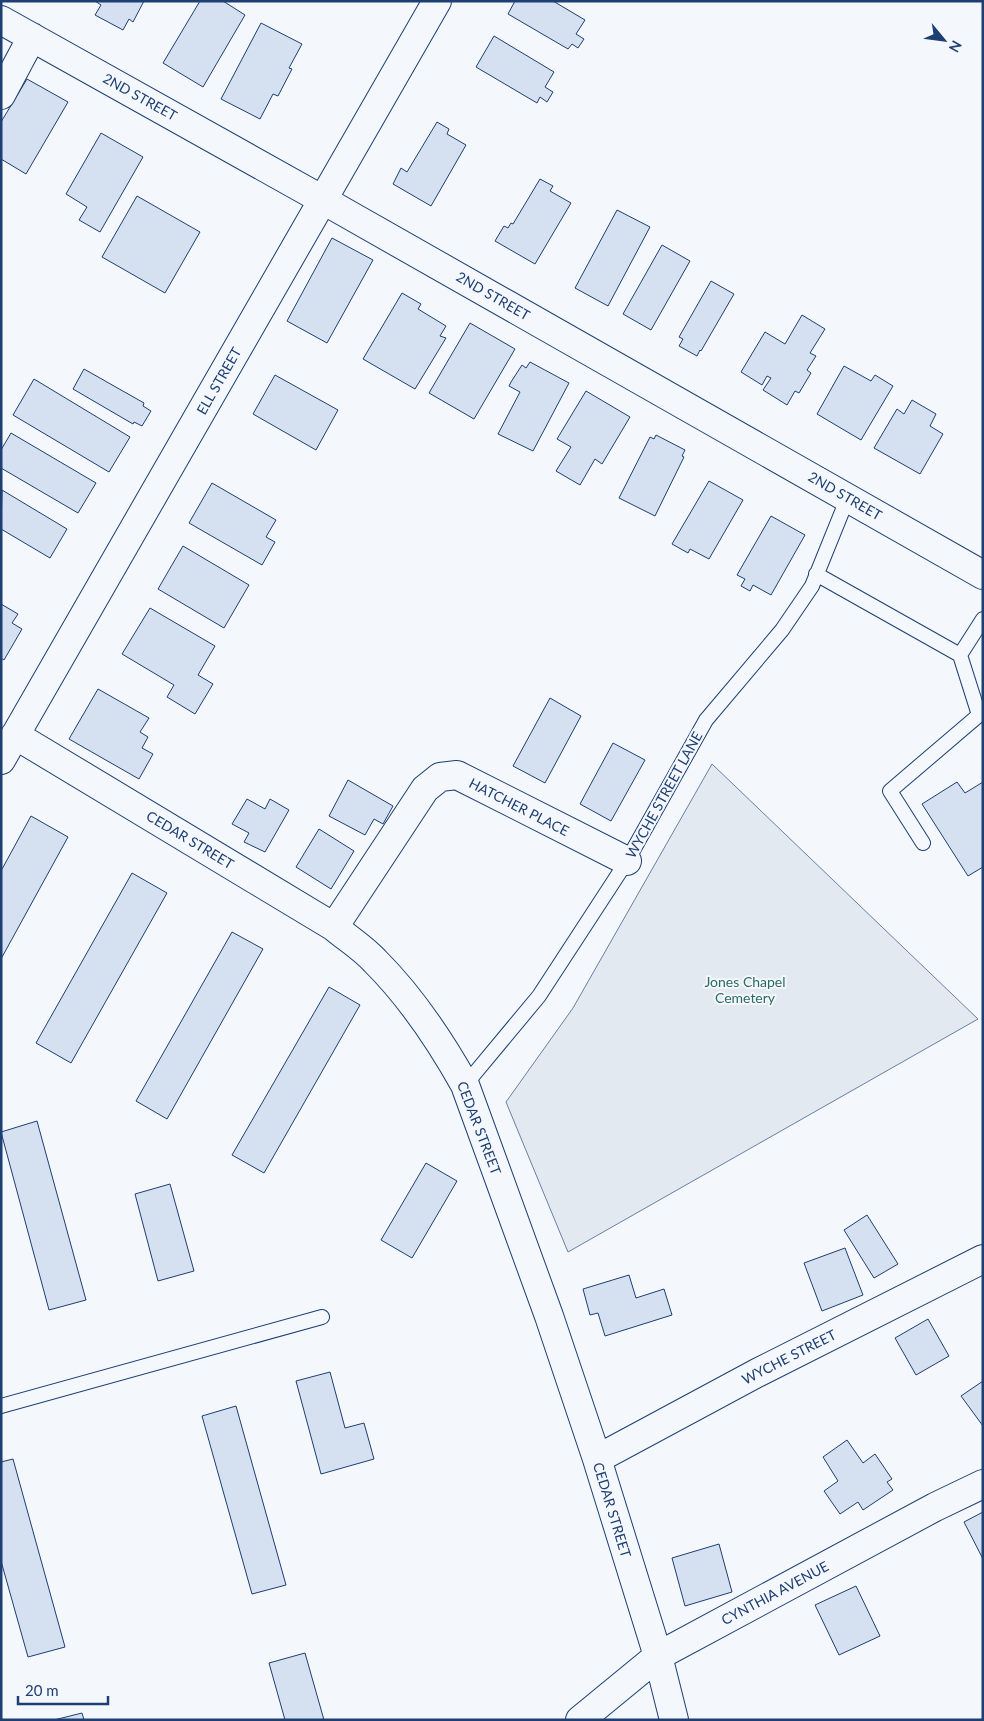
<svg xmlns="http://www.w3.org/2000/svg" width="984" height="1721" viewBox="0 0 984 1721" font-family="Lato,sans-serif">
<rect width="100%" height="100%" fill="#f4f7fb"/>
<!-- green -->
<path fill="#e3e9f0" stroke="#687fa3" d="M712 764 978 1019 568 1252 506 1102 573 1008Z"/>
<!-- building -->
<path fill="#d5e0f0" stroke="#1d3f73" d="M95 1H144L133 22 129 19 123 30 95 15 101 5Z
M200 1H223L245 15 203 87 163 63Z
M515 1H553L585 20 576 34 584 39 578 48 572 44 568 49 508 14Z
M261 23 302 44 289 68 292 69 278 96 273 94 260 119 221 99Z
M494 36 554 72 545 87 553 92 547 102 540 97 537 103 476 67Z
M27 79 68 102 26 174 1 159V122Z
M437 122 449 129 447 134 466 145 431 206 393 184 401 168 407 172Z
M101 133 143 157 100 232 79 220 87 207 66 194Z
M540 179 553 186 550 191 571 203 535 264 495 241 504 226 508 228 511 223 513 224Z
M137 196 200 232 165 293 102 257Z
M617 210 650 227 608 306 575 288Z
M332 238 373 260 327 343 287 321Z
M662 245 690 261 651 330 623 314Z
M711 281 734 294 701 351 700 350 697 356 679 346 683 339 679 337Z
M402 293 421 304 418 309 446 326 440 336 446 338 415 389 363 359Z
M802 315 825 329 810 353 816 356 807 370 811 373 799 393 795 391 787 405 763 390 771 378 767 376 762 385 741 372 765 332 785 344Z
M470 323 515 349 474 419 429 393Z
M530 362 569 383 533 451 498 434 520 392 509 386 511 382 522 365 526 368Z
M844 366 871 381 875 375 893 386 861 440 817 414Z
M84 369 144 403 143 406 151 411 142 426 134 422 133 424 73 389Z
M275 375 338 410 316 450 253 414Z
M34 379 130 437 109 472 13 415Z
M586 391 630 417 602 464 595 459 580 485 556 471 571 447 557 439Z
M912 400 936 414 930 426 943 434 920 474 874 448 897 409 904 414Z
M11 433 96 483 78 513 1 468V450Z
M656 435 685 450 682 456 684 457 655 516 619 498 650 437 654 439Z
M709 481 743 500 709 559 690 549 688 553 672 544Z
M212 483 276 520 266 537 275 542 262 565 189 523Z
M2 490 67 529 50 558 1 529Z
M771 516 805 535 771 595 753 585 750 591 741 586 745 579 737 575Z
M183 546 249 585 224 628 158 589Z
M1 604 18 614 12 623 22 629 4 660 1 658Z
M150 608 215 646 198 675 213 684 195 714 167 697 174 685 122 654Z
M98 689 149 718 140 732 148 737 142 748 153 754 139 779 69 739Z
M550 698 581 716 545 783 513 766Z
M613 743 645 760 611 821 580 804Z
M348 780 393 806 383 824 374 819 365 835 329 816Z
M957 782 965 793 983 782V867L968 876 922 804Z
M247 799 265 809 270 799 289 810 265 852 244 842 249 833 232 824Z
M31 816 68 837 1 959V871Z
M319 829 354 851 331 889 296 867Z
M132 873 167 893 71 1063 36 1043Z
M232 932 263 949 167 1119 136 1101Z
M329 987 360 1005 264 1173 232 1155Z
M37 1121 86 1300 49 1310 1 1132Z
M426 1163 457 1181 412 1258 381 1240Z
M170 1184 194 1271 158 1281 135 1194Z
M867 1215 898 1264 874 1278 844 1230Z
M845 1248 863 1295 822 1311 804 1263Z
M629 1275 636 1298 664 1289 672 1315 605 1336 598 1313 590 1315 583 1289Z
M928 1319 949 1356 916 1375 895 1338Z
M330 1372 345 1428 364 1423 374 1459 321 1474 296 1381Z
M983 1381V1426L961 1396Z
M236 1406 286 1585 252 1594 202 1416Z
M847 1440 863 1463 875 1454 892 1479 887 1482 893 1490 863 1510 858 1502 840 1514 824 1491 838 1481 823 1457Z
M13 1459 65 1647 28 1657 1 1561V1462Z
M983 1512V1559L964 1522Z
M719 1544 732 1592 685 1606 672 1558Z
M856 1586 880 1636 839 1655 815 1605Z
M305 1653 324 1720H285L269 1663Z
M82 1713 84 1720H54Z"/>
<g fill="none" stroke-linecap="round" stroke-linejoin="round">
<!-- service casing -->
<g stroke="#1d3f73" stroke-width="16">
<path id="service" d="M816 574 960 655
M923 843 890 791 979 715 960 655 983 619
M465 1085 539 996 627 861 706 720 782 630 812 586 848 497
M1 1406 322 1317"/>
</g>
<!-- minor casing -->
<g stroke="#1d3f73" stroke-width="30">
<path id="minor" d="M1 20 323 200 983 575
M1 95 32 37
M15 735 334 927C347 938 363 948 375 961 410 996 441 1042 465 1085L549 1316 597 1459 658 1656 674 1720
M1 760 437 1
M334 927 425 789 440 777 457 775 627 861
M597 1459 757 1373 983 1259
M580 1720 658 1656 935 1507 983 1484"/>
</g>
<!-- service -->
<use href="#service" stroke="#f4f7fb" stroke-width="14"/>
<!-- minor -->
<use href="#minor" stroke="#f4f7fb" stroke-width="28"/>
</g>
<g text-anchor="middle" stroke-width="4" stroke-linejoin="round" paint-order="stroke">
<!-- street labels -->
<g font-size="14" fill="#1d3f73" stroke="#f4f7fb">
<text transform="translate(140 97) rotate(29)" y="5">2ND STREET</text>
<text transform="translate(493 296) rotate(30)" y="5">2ND STREET</text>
<text transform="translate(219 381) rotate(-60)" y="5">ELL STREET</text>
<text transform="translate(845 496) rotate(30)" y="5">2ND STREET</text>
<text transform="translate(664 795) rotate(-61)" y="5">WYCHE STREET LANE</text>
<text transform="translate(519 807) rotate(27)" y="5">HATCHER PLACE</text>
<text transform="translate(190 840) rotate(31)" y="5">CEDAR STREET</text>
<text transform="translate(479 1128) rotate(69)" y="5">CEDAR STREET</text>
<text transform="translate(789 1357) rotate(-27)" y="5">WYCHE STREET</text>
<text transform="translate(612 1510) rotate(73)" y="5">CEDAR STREET</text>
<text transform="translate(775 1593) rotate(-28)" y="5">CYNTHIA AVENUE</text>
</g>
<!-- park labels -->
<g font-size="14" fill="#2c6c60" stroke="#f4f7fb">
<text x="745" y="987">Jones Chapel<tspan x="745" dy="16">Cemetery</tspan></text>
</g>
</g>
<!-- border -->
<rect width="984" height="1721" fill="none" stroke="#1d3f73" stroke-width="5"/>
<!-- north arrow -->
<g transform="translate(944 40) rotate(119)" stroke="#f4f7fb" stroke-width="4" paint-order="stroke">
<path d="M0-4L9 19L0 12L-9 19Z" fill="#1d3f73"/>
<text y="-8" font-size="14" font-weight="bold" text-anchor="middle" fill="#1d3f73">N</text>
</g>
<!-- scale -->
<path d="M18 1696v8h90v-8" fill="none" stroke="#1d3f73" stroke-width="2.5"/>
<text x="25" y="1696" font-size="15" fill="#1d3f73" stroke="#f4f7fb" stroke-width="4" paint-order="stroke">20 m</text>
</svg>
